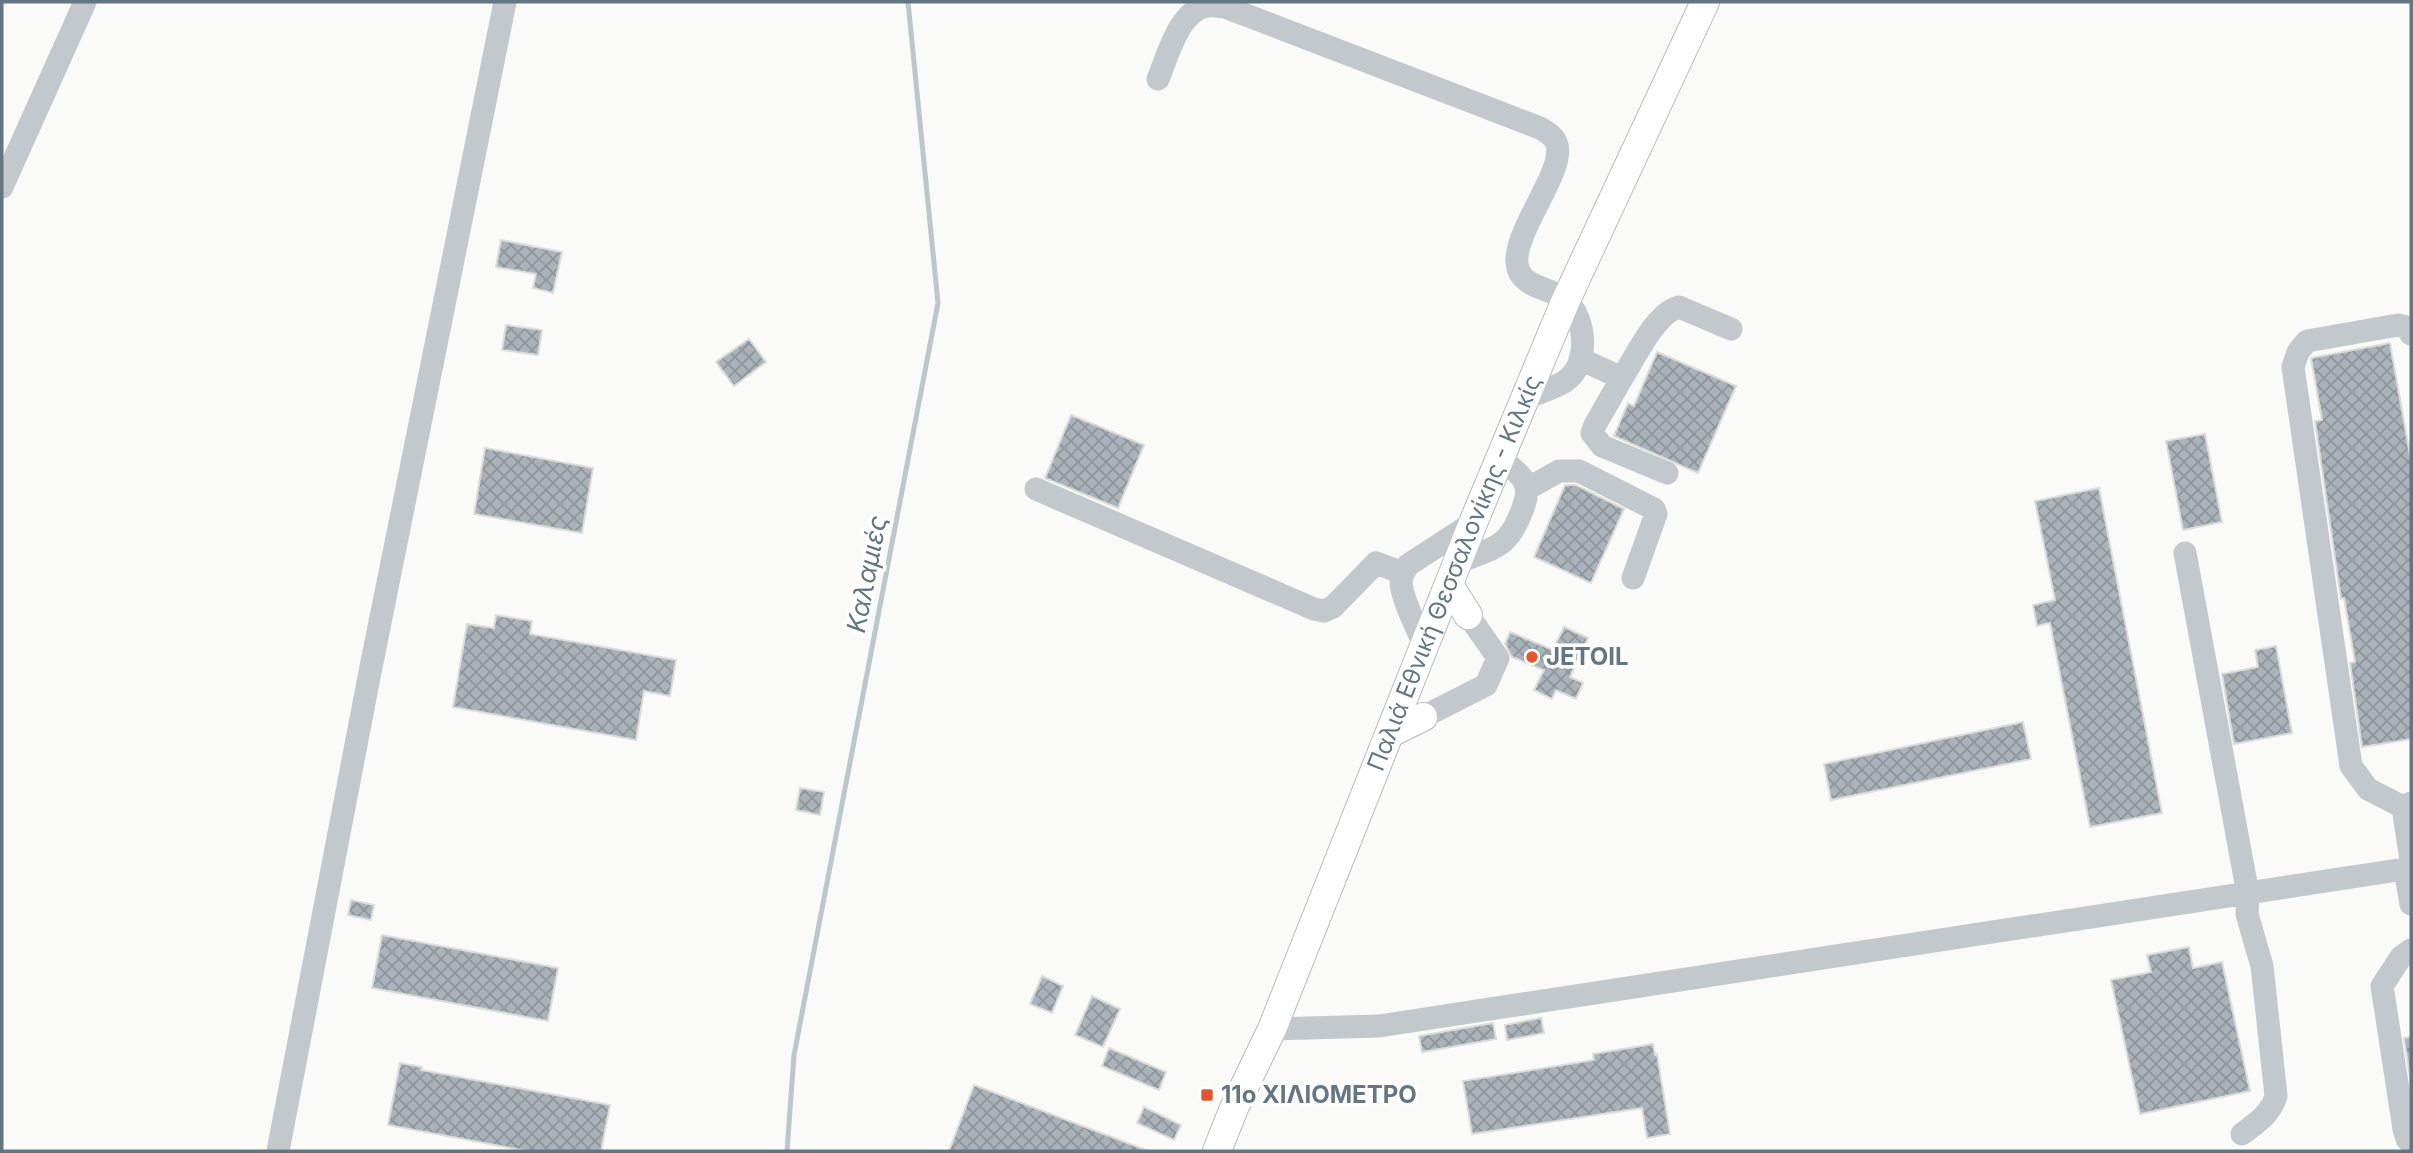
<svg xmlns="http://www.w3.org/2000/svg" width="2413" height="1153" viewBox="0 0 2413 1153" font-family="Inter,sans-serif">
<defs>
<pattern id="building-cross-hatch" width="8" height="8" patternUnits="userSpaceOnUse" patternTransform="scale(1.75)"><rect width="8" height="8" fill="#aab3b9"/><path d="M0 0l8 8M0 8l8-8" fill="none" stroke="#8e969c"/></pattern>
</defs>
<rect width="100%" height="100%" fill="#fafaf8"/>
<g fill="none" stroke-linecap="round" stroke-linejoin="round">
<!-- stream -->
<path stroke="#bbc7cb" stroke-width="5" d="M787 1151 794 1055 938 303 908 2"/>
</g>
<!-- building -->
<path fill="url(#building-cross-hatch)" stroke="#dcdcda" stroke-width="2" d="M501 240 562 252 553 293 533 288 536 274 496 267Z
M506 325 542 330 538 355 502 350Z
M749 339 766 362 734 386 716 362Z
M2390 343 2411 461V739L2362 747 2350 663 2355 662 2344 598 2341 599 2315 421 2322 420 2311 358Z
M1657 352 1736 386 1698 473 1614 436 1628 403 1634 406Z
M1071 415 1144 445 1118 508 1045 478Z
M2205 434 2222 522 2183 530 2166 441Z
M485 448 593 468 582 533 474 514Z
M1565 485H1576L1624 509 1591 583 1534 557Z
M2099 488 2162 813 2090 827 2050 623 2037 626 2033 605 2055 600 2035 501Z
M496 615 532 621 530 634 676 660 670 696 644 691 636 740 453 707 467 624 494 628Z
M1564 627 1588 638 1570 677 1583 683 1576 699 1556 690 1552 699 1534 690 1544 670 1512 657 1505 644 1510 632 1553 650Z
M2276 646 2292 733 2234 744 2222 674 2258 667 2255 650Z
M2023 722 2031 759 1831 800 1824 764Z
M800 788 824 792 820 815 796 810Z
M351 900 374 905 371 920 348 915Z
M382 935 558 968 548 1021 372 988Z
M2189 947 2193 968 2222 962 2250 1091 2140 1114 2111 980 2151 972 2147 955Z
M1042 976 1063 986 1052 1013 1030 1004Z
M1092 996 1120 1009 1103 1047 1075 1035Z
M1541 1018 1544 1033 1507 1040 1505 1025Z
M1493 1023 1496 1039 1422 1052 1419 1036Z
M2411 1037V1084L2404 1038Z
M1653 1044 1655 1055 1657 1054 1670 1134 1647 1138 1642 1108 1472 1134 1463 1081 1594 1060 1593 1054Z
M1109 1048 1166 1072 1159 1090 1102 1066Z
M400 1063 422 1067 421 1070 610 1105 601 1151H527L388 1125Z
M974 1085 1146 1150V1151H949Z
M1144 1107 1181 1125 1174 1140 1137 1123Z"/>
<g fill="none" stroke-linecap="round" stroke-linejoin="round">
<!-- major casing -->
<g stroke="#b5babe" stroke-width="30">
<g id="major">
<path d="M1449 585 1468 615"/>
<path d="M1390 733 1423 717"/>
<path id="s1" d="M1217 1151 1234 1108 1272 1029 1473 523 1566 300 1705 2"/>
</g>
</g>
<!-- minor -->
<path stroke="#c3c8cc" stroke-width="23" d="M1158 79C1168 56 1179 9 1208 6 1213 5 1220 7 1225 7L1540 128C1546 132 1553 135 1556 142 1568 168 1514 229 1517 263 1519 289 1552 287 1566 300 1587 320 1590 365 1564 382 1552 389 1537 393 1524 399
M2 187 85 2
M2411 334 2406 327 2398 325 2307 341 2298 352 2293 367 2351 766 2368 789 2403 807 2411 803
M1580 359 1622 378 1595 425 1592 433 1602 446 1667 473
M1622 378C1635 358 1656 312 1679 307L1731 329
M1036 489 1314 609 1324 611 1333 607 1376 563 1403 573
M1527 489 1559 471H1579L1654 509 1656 514 1633 578
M2185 553 2248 894 2247 914 2262 966 2276 1096C2271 1114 2256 1123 2242 1134
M1458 562C1496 547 1508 549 1523 508 1526 499 1529 491 1524 481 1519 472 1508 465 1500 458
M1425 647C1418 630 1401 598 1401 581 1402 575 1405 570 1408 565L1473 523
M1423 717 1486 685 1498 658 1468 615
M2403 807 2411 860
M2405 869 2411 904
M2411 950 2401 957 2382 986 2404 1129 2407 1139 2411 1143
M1272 1029 1379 1026 2411 868
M278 1151 370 672 505 2"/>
<!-- major -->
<use href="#major" stroke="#fff" stroke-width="28"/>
</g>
<!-- markers -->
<g fill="#e4572e" stroke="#fff" stroke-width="2.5">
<circle cx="1532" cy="657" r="7"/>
<rect x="1200" y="1088" width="14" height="14" rx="3.5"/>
</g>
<g text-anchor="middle" stroke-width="7" stroke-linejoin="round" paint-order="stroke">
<!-- street labels -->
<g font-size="24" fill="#657683" stroke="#fff">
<text dy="8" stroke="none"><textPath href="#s1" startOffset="625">Παλιά Εθνική Θεσσαλονίκης - Κιλκίς</textPath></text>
</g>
<!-- poi labels -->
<g font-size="24" font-weight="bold" fill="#657683" stroke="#fff" text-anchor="start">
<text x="1546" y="665">JETOIL</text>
<text x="1221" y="1103">11ο ΧΙΛΙΟΜΕΤΡΟ</text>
</g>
<!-- water labels -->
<g font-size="26" font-style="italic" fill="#60757c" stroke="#fff">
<text transform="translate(867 574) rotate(-79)" y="9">Καλαμιές</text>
</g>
</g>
<!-- border -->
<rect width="2413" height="1153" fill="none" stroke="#657683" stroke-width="7"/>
</svg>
